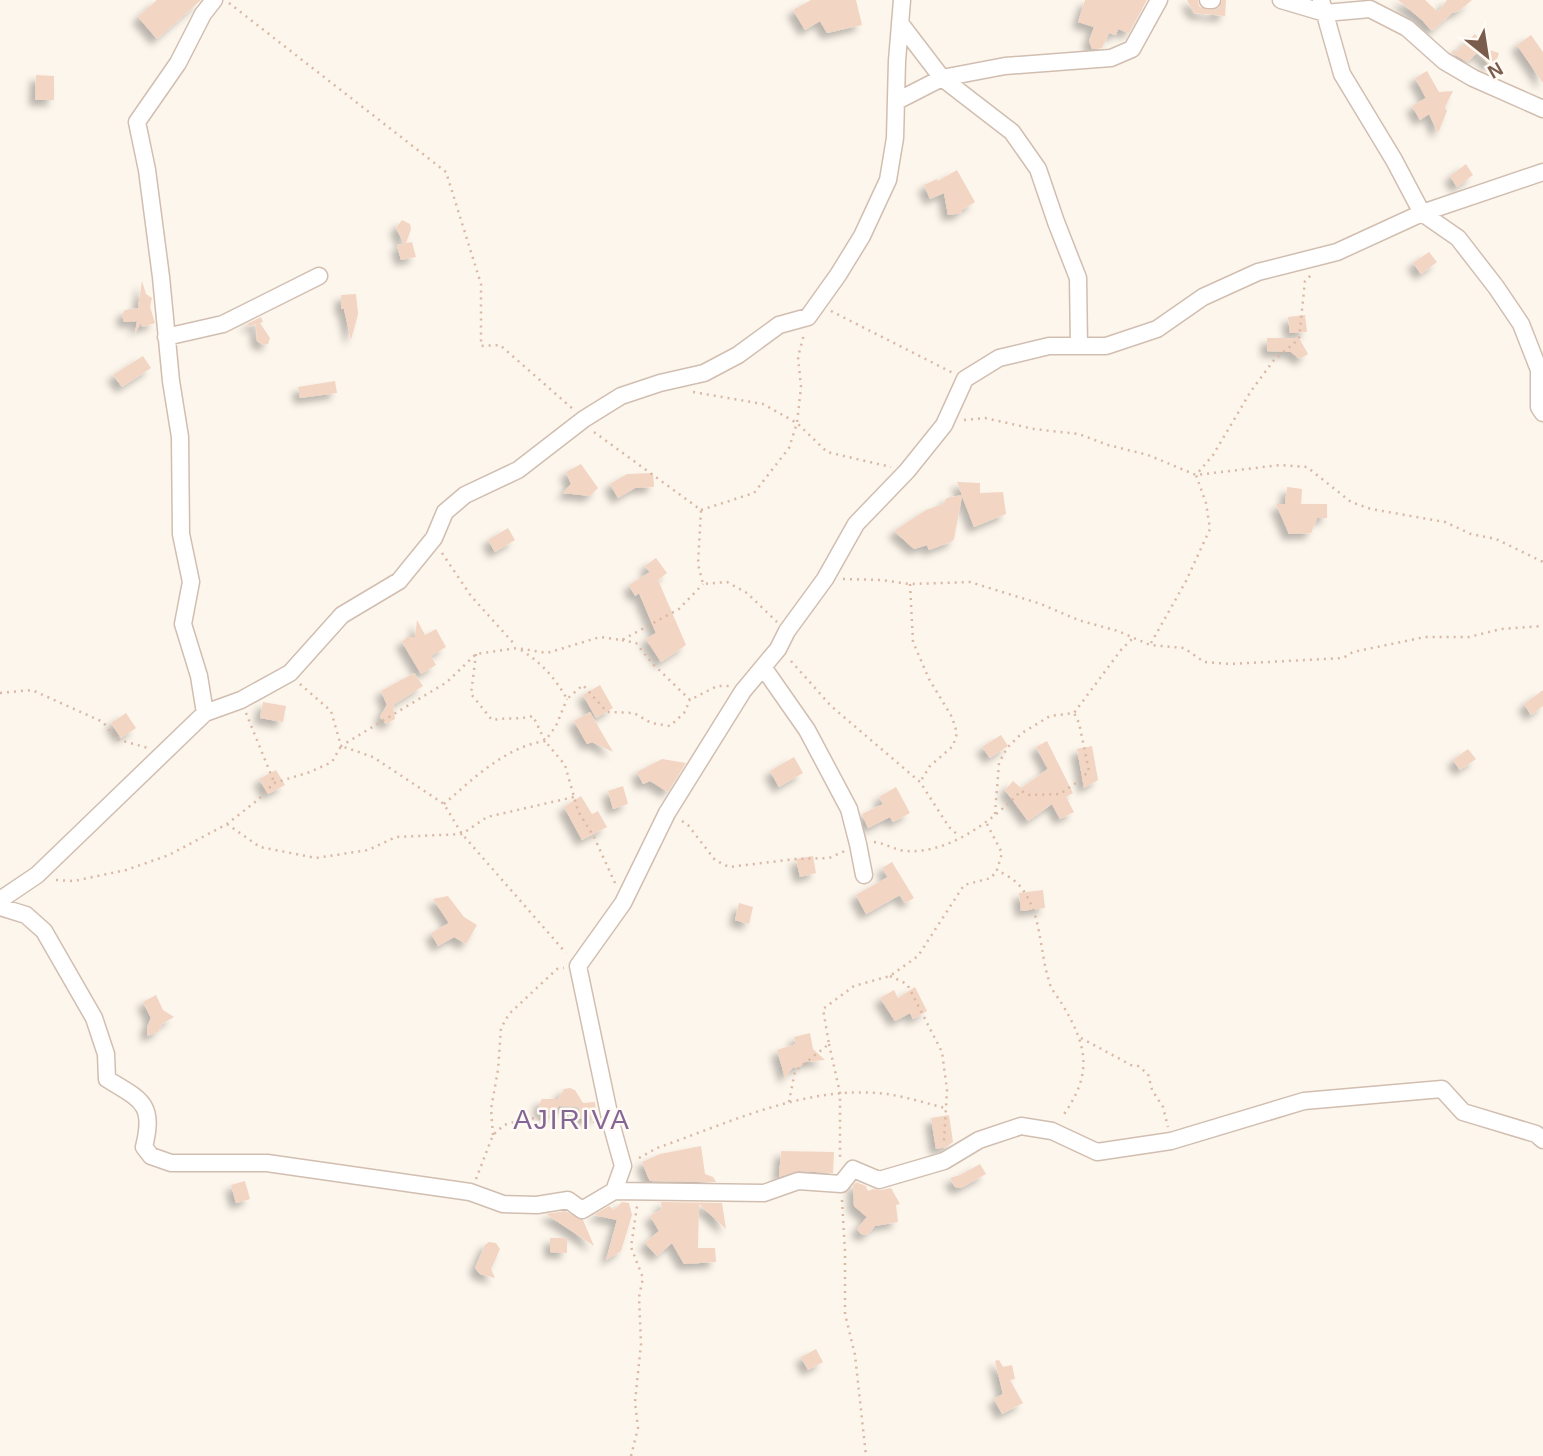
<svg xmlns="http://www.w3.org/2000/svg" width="1543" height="1456" viewBox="0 0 1543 1456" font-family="Helvetica,sans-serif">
<defs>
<filter id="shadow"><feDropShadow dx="-6" dy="6" stdDeviation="3.5" flood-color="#0004"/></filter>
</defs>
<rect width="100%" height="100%" fill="#fdf6ec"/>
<!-- building -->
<path fill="#f3d5c3" filter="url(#shadow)" d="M157 0H201L157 39 138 17Z
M811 0H856L862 25 827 33 820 21 805 30 793 10Z
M1085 0H1147L1129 33 1118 29 1116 35 1109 33 1102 48 1092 49 1089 41 1094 27 1078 22Z
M1187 0H1198L1199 6 1208 10 1218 9 1222 0H1226L1225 16 1194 13Z
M1398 0H1425L1438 12 1447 0H1472L1459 11 1452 13 1432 31 1422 20Z
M1475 34 1486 45 1483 48 1499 53 1496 62 1489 65 1478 52 1467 62 1452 53 1453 50 1457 51Z
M1531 35 1543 52V83L1517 45Z
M1427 71 1439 92 1453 91 1445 107 1447 111 1438 133 1429 114 1420 120 1412 106 1426 98 1415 78Z
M36 75 54 76V100H35Z
M1466 164 1473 175 1457 187 1450 176Z
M957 170 975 202 962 210V213L948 215 944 193 930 199 924 185 937 179 938 181Z
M402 220 410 224 411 229 406 243 412 242 416 257 401 260 397 245 404 244 396 228Z
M1429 252 1437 262 1421 274 1413 263Z
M142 281 146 294 152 298 150 307 155 323 142 327 141 323 135 333 137 321 124 322 122 314 125 310 138 308Z
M356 294 358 314 351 340 344 309H341V295Z
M1305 315 1307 332 1290 333 1288 317Z
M261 317 263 322 260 323 270 338 268 344 263 345 257 341 256 324 249 327 247 324Z
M1267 338H1299L1308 354 1300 359 1291 352 1267 351Z
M143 356 151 368 122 387 113 375Z
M335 381 337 393 300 398 298 387Z
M581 464 598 488 590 496 563 493 571 484 566 472Z
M653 473 654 487 635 488 618 498 610 484 627 474Z
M957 482 980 483V493L1003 492 1006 514 974 527 962 496 954 539 951 542 929 550 927 545 914 549 894 531 926 510 943 504 947 498 962 495Z
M1287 487 1302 489 1301 504H1327V518H1317L1311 533 1289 534 1276 504H1285Z
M508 528 515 540 495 552 488 540Z
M656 558 667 573 658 580 686 645 661 662 646 639 656 633 639 593 635 596 629 585 650 572 645 566Z
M417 620 425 635 436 629 446 647 431 656 436 665 421 674 402 642 407 637H415Z
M414 673 423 686 393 705 395 719 386 724 380 717 387 705 381 691Z
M600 685 613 708 596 718 583 695Z
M1543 690V706L1531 715 1524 704Z
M263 702 286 706 283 722 260 718Z
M590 712 613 752 592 742 587 744 574 721Z
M126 713 136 728 121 738 111 723Z
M1001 735 1008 746 990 758 982 747Z
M1047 741 1073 793 1066 797 1074 812 1060 819 1052 804 1028 821 1005 790 1013 781 1021 788 1048 769 1036 747Z
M1092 746 1098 780 1084 788 1077 749Z
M1468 749 1476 759 1460 770 1453 760Z
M794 757 803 773 779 787 770 771Z
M662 759 686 763 668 792 650 781 643 784 637 772Z
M276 770 285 785 268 794 259 779Z
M623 786 628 804 613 809 608 791Z
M896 787 910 813 893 822 890 817 868 828 862 814 883 804 879 797Z
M581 796 592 814 598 811 607 827 582 840 564 807Z
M813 856 816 873 800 877 796 859Z
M892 862 914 898 905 903 900 895 866 914 856 895 888 877 882 868Z
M1043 890 1045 908 1021 911 1019 893Z
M448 896 464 917 477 925 466 944 454 937 438 946 431 933 449 923 433 899Z
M739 903 753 907 749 924 735 920Z
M915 987 927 1011 913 1019 910 1013 895 1021 880 998 894 990 898 998Z
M156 995 163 1010 174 1017 162 1024 158 1032 147 1036V1027L151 1018 143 1002Z
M810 1033 813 1049 825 1060 805 1062 798 1068 793 1067 785 1078 777 1050 796 1044 794 1037Z
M570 1088 575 1090 583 1103 595 1102 597 1117 579 1119V1107L559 1106 554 1113 549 1116 540 1112 539 1104 542 1099H558L564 1089Z
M949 1115 953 1142 946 1147 936 1149 931 1118Z
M701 1146 705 1174 713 1177 716 1182 650 1181 648 1177 642 1162 660 1154Z
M781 1151 834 1152 833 1173 798 1171 779 1177Z
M980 1164 986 1174 961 1188 955 1187 950 1178 960 1175Z
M245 1181 250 1199 236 1203 231 1185Z
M856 1182 866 1186 868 1191 873 1189 881 1190 891 1188 900 1204 896 1205 898 1222 875 1226 867 1235 861 1234 857 1229 867 1217 854 1206 853 1185Z
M622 1202 629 1203 632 1215 621 1251 606 1260 617 1220 594 1215 609 1206 614 1210Z
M661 1202 722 1203 726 1229 699 1204 698 1248H715L716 1262 684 1264 672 1243 657 1256 645 1243 659 1231 650 1216 662 1209Z
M565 1211 583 1220 594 1246 546 1214Z
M550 1238H567V1253L550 1252Z
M489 1242 496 1243 500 1249 491 1269 495 1278 480 1274 475 1268 485 1245Z
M816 1349 823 1362 808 1370 801 1357Z
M999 1360 1003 1367 1012 1365 1015 1379 1010 1380 1023 1403 1002 1414 994 1399 1003 1394 995 1361Z"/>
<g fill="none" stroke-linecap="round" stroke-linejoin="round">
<!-- street casing -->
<g stroke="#d1beb0" stroke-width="19">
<path id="street" d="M1208 0H1212
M1281 0 1325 13 1370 9 1407 28 1444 61 1473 78 1543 109
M1321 0 1342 74 1394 160 1422 213 1458 238 1496 287 1521 324 1539 370V407L1543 413
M900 23 942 78 1012 132 1038 169 1056 222 1078 278 1079 346
M897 101 942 78 1005 66 1111 58 1132 49 1159 0
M166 337 223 324 319 276
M763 667 807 730 849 809 858 844 864 875
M205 713 199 676 183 624 191 582 181 534 180 437 171 381 161 277 147 170 137 122 178 63 203 14 214 0
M0 900 37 875 205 713 241 700 290 673 342 615 399 581 434 538 445 512 465 495 518 470 584 419 621 396 660 383 704 373 738 355 779 325 808 317 838 275 862 236 888 180 895 138 897 61 902 0
M0 907 26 915 44 931 94 1018 106 1054 107 1079C141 1100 155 1103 144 1147L151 1156 171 1163H267L470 1192 503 1204 537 1205 568 1200 582 1210 614 1191 764 1193 798 1181 841 1184 853 1169 879 1180 944 1161 979 1140 1021 1126 1052 1131 1097 1152 1171 1141 1304 1101 1442 1089 1463 1112 1536 1134 1543 1140
M614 1191 623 1166 611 1123 578 966 623 903 667 813 743 691 778 649 787 631 825 579 856 524 907 471 944 425 965 379 999 358 1049 346H1106L1157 329 1203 297 1258 272 1337 252 1422 213 1543 172"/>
</g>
<!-- path -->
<path stroke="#d9b8a5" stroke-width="2.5" stroke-dasharray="2 5" stroke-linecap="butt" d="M229 3 446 172 481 284V346L500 345 574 410
M831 311 953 373
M693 392 763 404 797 423 827 452 891 467
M964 420 985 418 1034 429 1079 434 1108 445 1148 455 1196 475 1280 465 1307 467 1351 502 1371 509 1445 522 1471 534 1496 539 1543 562
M594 432 701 510 698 564 703 584 727 582 747 593 777 622
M701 510 754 493 789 448 797 423 801 387 798 357 804 334
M442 553 471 596 516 646
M843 579 882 580 910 584 970 582 1041 604 1078 620 1118 631 1150 645 1184 648 1204 662 1230 664 1343 658 1353 652 1425 637H1469L1501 629 1543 626
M910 584 913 642 929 679 952 717 957 733 953 746 930 766 920 782
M622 640 636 643 652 663 690 700 717 686H729
M1151 643 1186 581 1210 529 1206 503 1196 475 1213 455 1251 391 1274 360 1299 339 1305 281 1311 275
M521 650C542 663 555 678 567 699L583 685 607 712 634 713 651 723 670 726 684 713 690 700
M476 654 471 694 492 720C507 717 519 720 533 716L545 741 565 765 578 811 594 837 615 883
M791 661 831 706 920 782 949 827 959 836
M300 684 331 711 341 746 447 682 476 654 517 648 547 653 600 637 622 640 679 609 703 584
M0 693 32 690 103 722 116 739 148 748
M246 713 274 782
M444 804C473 779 505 747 545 741L556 726 567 699
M995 814 999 763 1007 748 1022 733 1050 716 1074 713 1121 650 1134 637
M682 821 688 825 715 860 729 867 796 859 829 858 845 851
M227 824 260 847 316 858 368 850 396 837 462 834 487 817 574 797
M987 824 1002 853 997 870C1004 874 1014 879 1019 885 1042 911 1039 950 1049 981 1051 990 1058 997 1062 1004 1088 1047 1093 1074 1062 1117
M874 842C885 843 894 850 906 851 949 854 992 821 1021 791L1030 795 1060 794 1076 783 1089 771 1079 723 1074 713
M56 880 74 881 126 870 169 855 227 824 259 799 274 783 310 772 332 762 341 746 373 757 444 804 462 834 566 953
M890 976 907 984 942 1052 947 1090 944 1141
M1081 1038 1131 1065 1138 1066 1148 1074 1152 1090 1163 1107 1168 1127
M829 1044 840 1093V1159
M789 1102 795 1071 829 1044 823 1009 854 986 890 976 918 956 964 885 991 878 997 870
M493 1135 491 1109 498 1070 501 1028 509 1014 557 969 564 968
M639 1158 657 1148C729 1123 808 1084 887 1094 906 1097 926 1103 945 1108
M476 1179 493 1135 504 1125 527 1118 550 1119 569 1116 581 1122H594
M842 1200 845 1252V1314L855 1355 866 1456
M631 1456 638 1428 635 1402 641 1344 639 1297 643 1278 631 1247 637 1206"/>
<!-- street -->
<use href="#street" stroke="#fff" stroke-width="16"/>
</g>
<g text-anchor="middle" stroke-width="5" stroke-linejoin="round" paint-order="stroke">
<!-- quarter labels -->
<g font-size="28" letter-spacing="2" fill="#846695" stroke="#fffaf3">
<text x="572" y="1129">AJIRIVA</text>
</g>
</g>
<!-- north arrow -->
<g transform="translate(1487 56) rotate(150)" stroke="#fffaf3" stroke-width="5" paint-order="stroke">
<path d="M0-5L12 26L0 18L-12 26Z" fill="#7a5c4d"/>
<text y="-10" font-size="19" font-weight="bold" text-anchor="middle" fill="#7a5c4d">N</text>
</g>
</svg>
